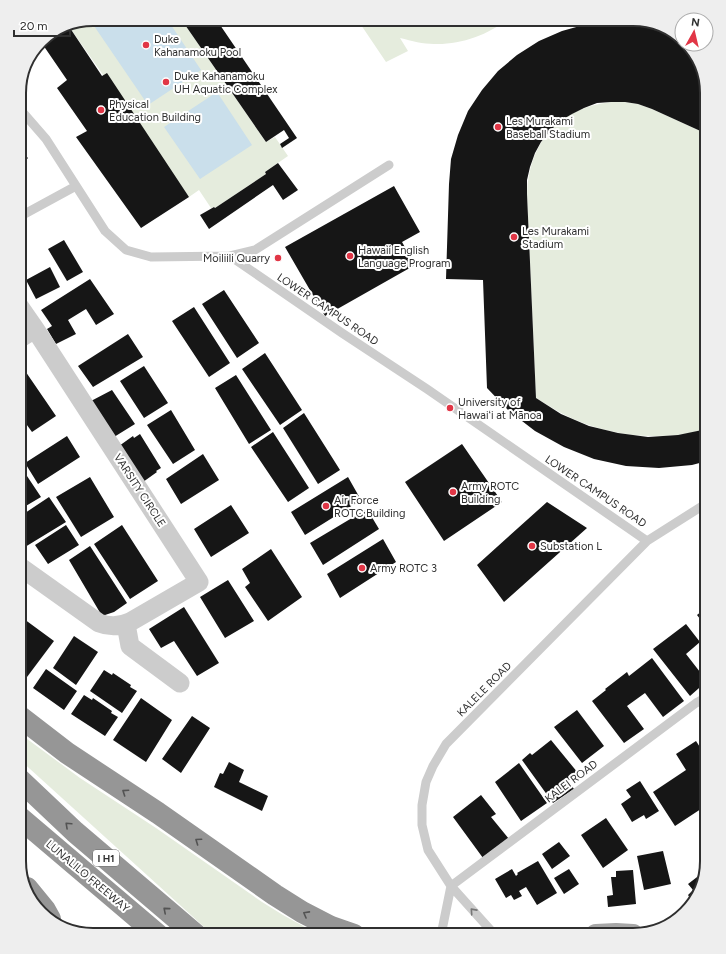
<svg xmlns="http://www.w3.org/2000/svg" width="726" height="954" viewBox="0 0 726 954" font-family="Figtree,sans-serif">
<rect width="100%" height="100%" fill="#fff"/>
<!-- green -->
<path fill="#e5ecdd" d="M93 19H181L266 142 275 137 288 156 265 172 266 174 215 208 214 207 211 208 199 190 189 197 70 28Z
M357 19H508C488 35 460 45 434 44 423 44 412 41 400 38L408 51 386 62Z
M611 102H625L638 104 652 109 707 134V429C697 431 687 434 677 435 637 439 598 432 563 414 553 409 545 403 536 398L527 194C529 141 559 108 611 102Z
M19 733 80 778 156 828 262 902 283 915 303 926 316 935H213L19 759Z"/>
<!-- water -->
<path fill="#cadfeb" d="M93 19H167L201 70 148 105 90 20Z
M217 92 252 145 200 179 164 127Z"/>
<!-- building -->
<path fill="#161616" d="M181 19H216L297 138 282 148 280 144 289 138 284 130 266 142Z
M612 21 637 22 658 25 670 29 682 40V44H686L695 52 707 93V134L652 109 638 104 625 102H611L597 103 584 108 572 114 560 121 550 131 541 142 535 153 530 167 527 180V194L536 398 561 414 589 426 618 433 648 437 678 435 707 429V461L692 465 659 468 626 466 594 459 564 447 535 431 509 411 487 388 483 280 446 279 449 184 451 159 458 135 468 111 482 90 498 71 517 55 539 41 562 31 587 24Z
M70 28 102 76 107 73 189 197 141 228 76 137 87 131 57 88 67 80 41 42 44 38Z
M19 149 28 158 19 167Z
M278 163 298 190 283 200 273 185 209 229 200 215 214 207 215 208 266 174 265 172Z
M394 186 420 232 402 242 415 265 325 316 285 247Z
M64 240 83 272 67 281 48 249Z
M50 267 60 287 36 299 26 280Z
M90 279 114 314 96 325 86 309 68 320 76 334 56 344 47 329 52 326 41 310Z
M224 290 259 343 237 358 202 304Z
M194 307 230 363 209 377 172 321Z
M128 334 143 357 93 387 78 366Z
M265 353 302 410 280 425 242 369Z
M19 362 56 416 32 432 19 414Z
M144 366 168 403 144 418 120 381Z
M236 375 271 430 249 444 215 388Z
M112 390 135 424 114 437 91 401Z
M171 410 195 450 173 464 147 425Z
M304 413 340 470 318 484 283 428Z
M273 432 309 488 288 502 251 447Z
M140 434 161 468 156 471 157 472 143 482 119 446 133 436 134 438Z
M67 436 80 457 38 484 25 463Z
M462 444 502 502 444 541 405 482Z
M203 454 219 480 181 504 166 479Z
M19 464 41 497 19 510Z
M90 477 114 517 81 537 56 497Z
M348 477 361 500 305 535 291 512Z
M49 497 66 522 25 547 19 538V517Z
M547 502 587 528 504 602 477 565Z
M231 505 249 533 211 557 194 529Z
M367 509 379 529 323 565 310 543Z
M66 525 79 545 48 564 35 545Z
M122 525 158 581 130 599 94 544Z
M383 539 396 562 340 598 327 574Z
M90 546 127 603 114 612 102 616 69 560Z
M271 549 302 597 268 621 245 587 250 583 242 569Z
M228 580 254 621 225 638 200 597Z
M184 607 219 663 197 676 174 641 161 648 149 629Z
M707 607V628L697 615Z
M24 619 54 641 24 681 19 677V626Z
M686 624 700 642 686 654 707 681 690 696 653 649Z
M74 636 98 652 76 685 53 668Z
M652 658 684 701 663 717 645 693 627 706 644 729 624 743 592 701 606 690 605 689 627 672 629 676Z
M46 669 77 691 64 710 33 688Z
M104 670 112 675 113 673 131 685 130 687 137 691 122 713 90 691Z
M84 695 92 700 93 698 112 711 111 713 118 717 105 736 71 714Z
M141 698 172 720 146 762 113 740Z
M577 710 604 746 582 763 554 727Z
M192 716 210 728 181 773 162 759Z
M551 740 578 773 568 781 574 789 553 803 522 760 530 753 532 755Z
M696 741 707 758V805L675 826 653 792 686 770 676 754Z
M229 762 244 770 239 782 268 796 262 811 214 787 220 773 223 774Z
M519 763 547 803 521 821 495 782Z
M640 781 659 811 646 819 644 815 632 822 621 804 631 797 626 790Z
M481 795 496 814 491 817 509 839 483 858 453 817Z
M606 818 628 850 603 868 581 835Z
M559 842 570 856 552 869 542 854Z
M663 851 671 884 644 890 637 856Z
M538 861 557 893 537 905 526 887 519 891 522 896 514 900 511 895 506 898 495 879 512 869 516 876 518 874 517 873Z
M569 869 579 884 564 894 554 878Z
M633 870 636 904 608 907 607 896 613 895 611 877H616V871Z
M701 874 703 876 697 898 693 902 688 895 693 890 688 884Z"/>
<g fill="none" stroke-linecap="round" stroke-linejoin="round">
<!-- service -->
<path stroke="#ccc" stroke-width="9" d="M19 108 46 139 105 231 126 250 151 257 230 256 342 333 427 389 647 541
M19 217 76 186
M230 256 255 250 389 165
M451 886 696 703 707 697
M441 935 451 886
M495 935 451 886 428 850 422 825V805L426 782 433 766 446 744 647 541 707 503"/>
<!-- minor -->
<path stroke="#ccc" stroke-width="19" d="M19 339 35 329
M19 566 99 623C109 627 119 627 130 622L199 582 35 329 19 306
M126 624 130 646 180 683"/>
<!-- primary -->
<path stroke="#a7a7a7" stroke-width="22" d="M596 935 616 934 633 935"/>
<!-- motorway -->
<path stroke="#969696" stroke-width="22" d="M19 716 67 753 158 813 275 895 302 912 331 927 354 935
M19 779 75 832 196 935
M19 817 158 935
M27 888 45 910 50 919"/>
</g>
<!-- one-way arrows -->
<defs><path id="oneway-chevron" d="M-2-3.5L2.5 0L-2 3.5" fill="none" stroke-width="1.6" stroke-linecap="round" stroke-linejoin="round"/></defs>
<g stroke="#535353">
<use href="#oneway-chevron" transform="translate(125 792) rotate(-146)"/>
<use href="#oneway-chevron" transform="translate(68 825) rotate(-137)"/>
<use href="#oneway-chevron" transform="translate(198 841) rotate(-145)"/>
<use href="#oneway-chevron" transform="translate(166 910) rotate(-139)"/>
<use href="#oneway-chevron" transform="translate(306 914) rotate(-151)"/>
</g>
<use stroke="#767676" href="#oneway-chevron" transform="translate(473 911) rotate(-132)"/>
<!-- markers -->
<g fill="#e13646" stroke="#fff" stroke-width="1.5">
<circle cx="146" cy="45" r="4"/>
<circle cx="166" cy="82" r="4"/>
<circle cx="101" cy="110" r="4"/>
<circle cx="498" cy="127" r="4"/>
<circle cx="514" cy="237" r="4"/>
<circle cx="350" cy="256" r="4"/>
<circle cx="278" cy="258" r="4"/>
<circle cx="450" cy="408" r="4"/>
<circle cx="453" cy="492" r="4"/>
<circle cx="326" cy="506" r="4"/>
<circle cx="532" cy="546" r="4"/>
<circle cx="362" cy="568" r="4"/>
</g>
<g text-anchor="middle" stroke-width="4" stroke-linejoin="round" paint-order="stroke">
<!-- shield labels -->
<rect fill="#fff" stroke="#6d6d6d" stroke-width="1" x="93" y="850" width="26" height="16" rx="3"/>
<g font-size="10" font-weight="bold" fill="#2f2f2f">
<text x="106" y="862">I H1</text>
</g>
<!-- poi labels -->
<g font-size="11" fill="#2f2f2f" stroke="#fff" text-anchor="start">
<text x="154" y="43">Duke<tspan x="154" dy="13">Kahanamoku Pool</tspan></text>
<text x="174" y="80">Duke Kahanamoku<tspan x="174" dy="13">UH Aquatic Complex</tspan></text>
<text x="109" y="108">Physical<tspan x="109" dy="13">Education Building</tspan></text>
<text x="506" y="125">Les Murakami<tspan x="506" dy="13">Baseball Stadium</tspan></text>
<text x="522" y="235">Les Murakami<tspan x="522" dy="13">Stadium</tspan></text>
<text x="358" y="254">Hawaii English<tspan x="358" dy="13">Language Program</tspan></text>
<text x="270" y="262" text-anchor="end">Moiliili Quarry</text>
<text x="458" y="406">University of<tspan x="458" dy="13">Hawaiʻi at Mānoa</tspan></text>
<text x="461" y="490">Army ROTC<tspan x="461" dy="13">Building</tspan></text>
<text x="334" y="504">Air Force<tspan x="334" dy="13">ROTC Building</tspan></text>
<text x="540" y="550">Substation L</text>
<text x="370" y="572">Army ROTC 3</text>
</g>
<!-- street labels -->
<g font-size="11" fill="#2f2f2f" stroke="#fff">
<text transform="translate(328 309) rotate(34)" y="4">LOWER CAMPUS ROAD</text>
<text transform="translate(140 490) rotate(57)" y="4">VARSITY CIRCLE</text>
<text transform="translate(596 491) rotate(34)" y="4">LOWER CAMPUS ROAD</text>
<text transform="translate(484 689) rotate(-45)" y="4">KALELE ROAD</text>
<text transform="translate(571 781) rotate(-37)" y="4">KALEI ROAD</text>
<text transform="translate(88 876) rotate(40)" y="4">LUNALILO FREEWAY</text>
</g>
</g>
<!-- crop -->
<path d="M0 0H726V954H0ZM93 26H633A67 67 0 0 1 700 93V861A67 67 0 0 1 633 928H93A67 67 0 0 1 26 861V93A67 67 0 0 1 93 26Z" fill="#eee" fill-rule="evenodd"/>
<path fill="none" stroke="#2f2f2f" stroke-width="2" d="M93 26H633A67 67 0 0 1 700 93V861A67 67 0 0 1 633 928H93A67 67 0 0 1 26 861V93A67 67 0 0 1 93 26Z"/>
<!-- north arrow -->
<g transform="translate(694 32) rotate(8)"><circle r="19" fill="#ffffff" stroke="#acacac"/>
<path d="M0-3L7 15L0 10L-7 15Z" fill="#e13646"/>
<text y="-6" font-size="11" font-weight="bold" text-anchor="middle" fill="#2f2f2f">N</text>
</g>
<!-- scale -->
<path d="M14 30v6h56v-6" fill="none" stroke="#2f2f2f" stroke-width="2"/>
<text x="20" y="30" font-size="12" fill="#2f2f2f" stroke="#ffffff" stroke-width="3" paint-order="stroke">20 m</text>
</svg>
